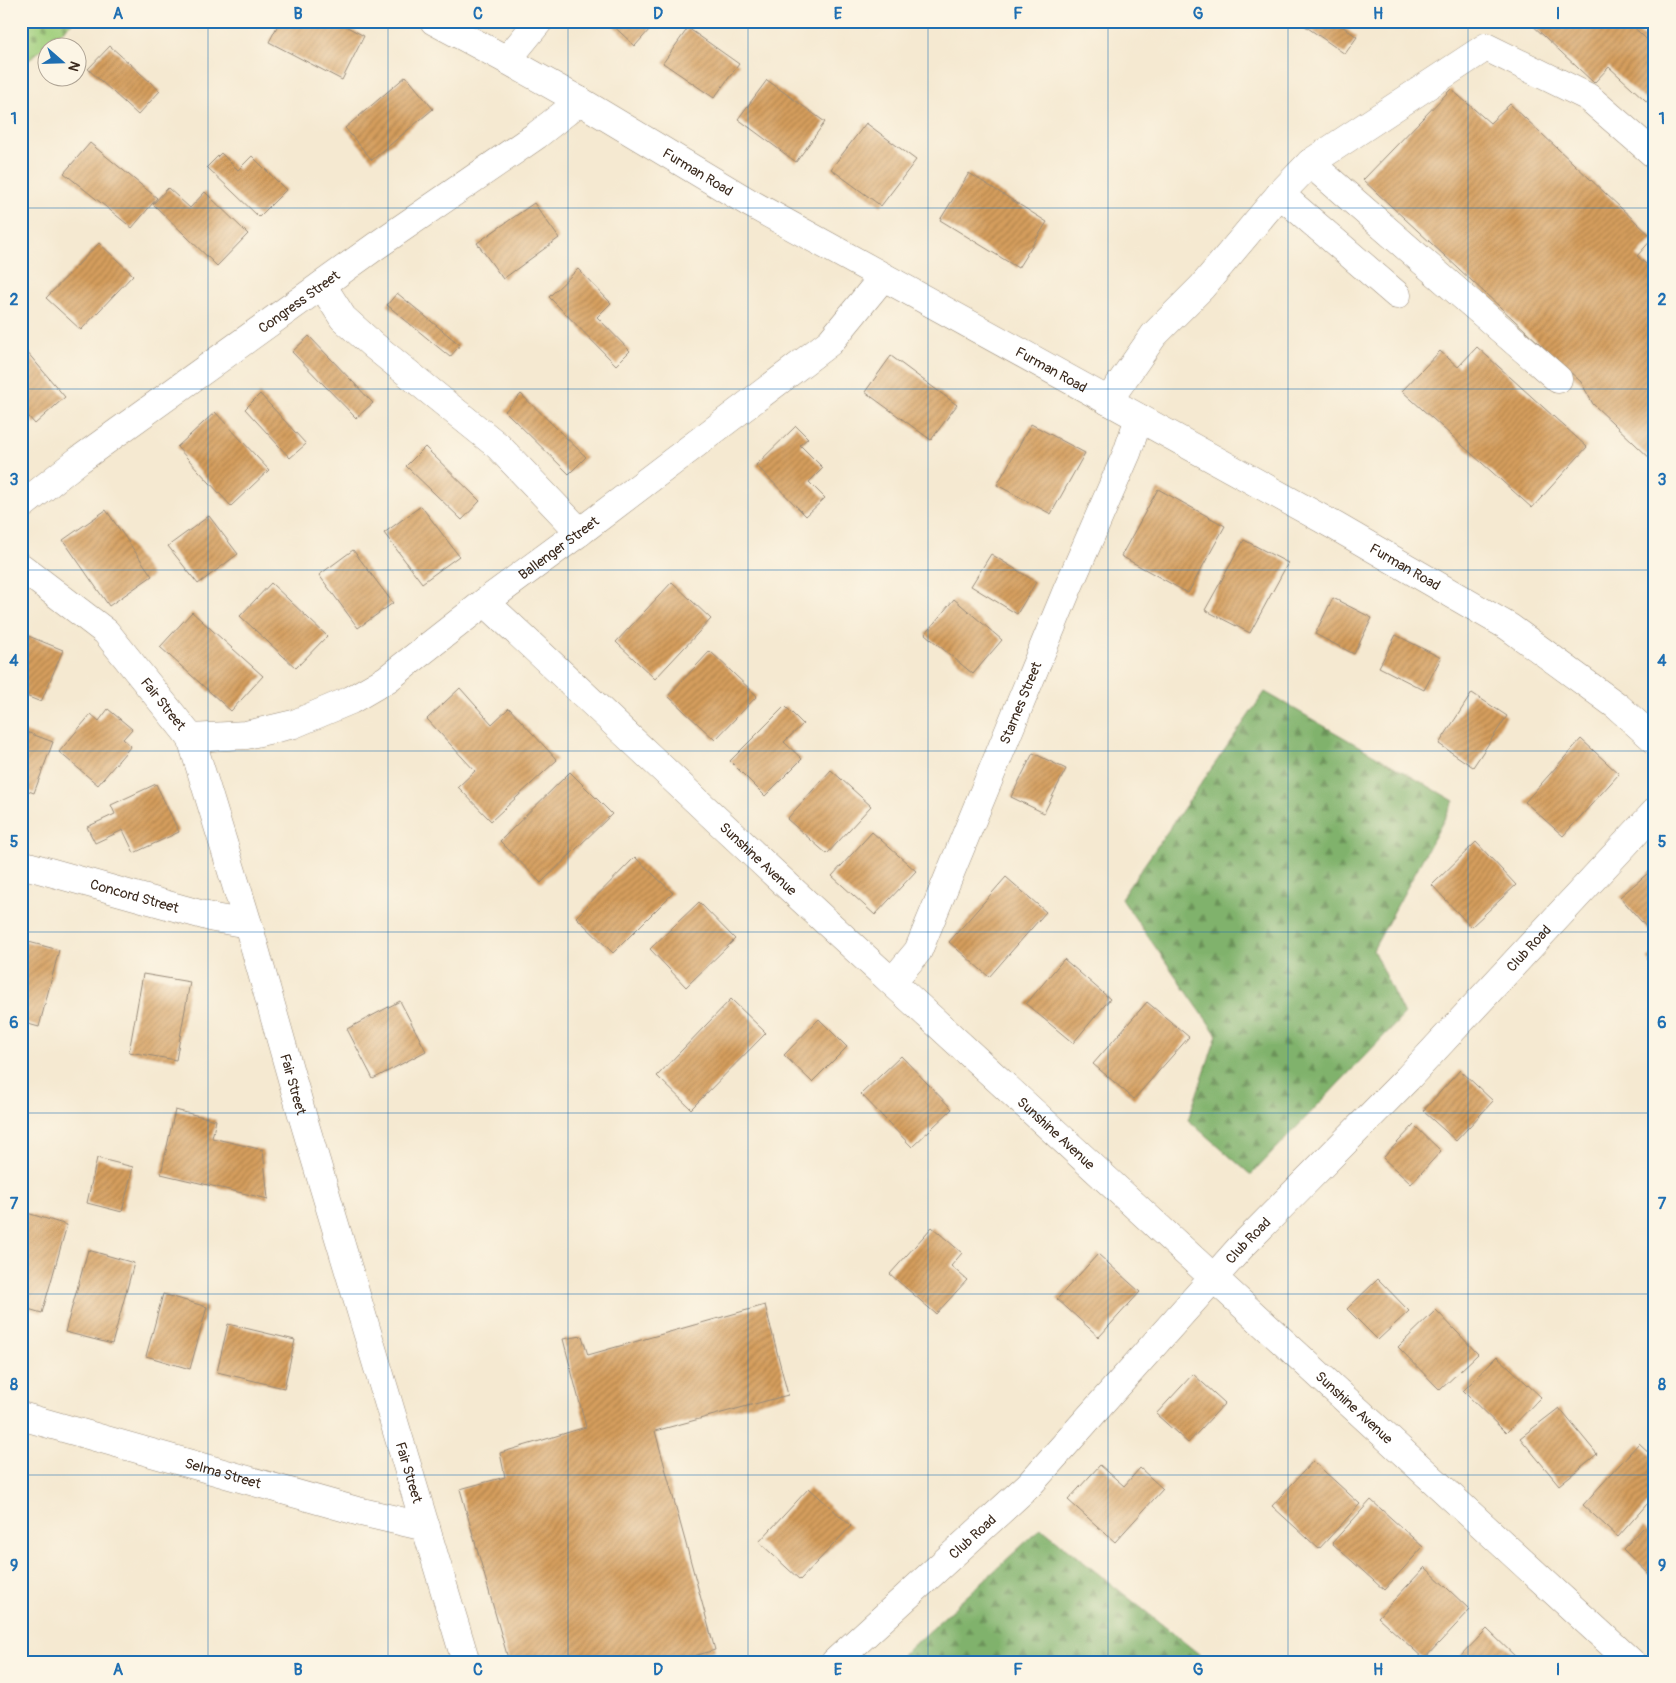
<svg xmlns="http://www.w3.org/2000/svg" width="1676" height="1683" viewBox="0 0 1676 1683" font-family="Pangolin,sans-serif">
<defs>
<pattern id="forest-firs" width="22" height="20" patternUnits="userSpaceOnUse" patternTransform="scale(1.25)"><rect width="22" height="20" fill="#80b26c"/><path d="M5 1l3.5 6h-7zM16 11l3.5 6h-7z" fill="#6a9158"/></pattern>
<pattern id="cemetery-stones" width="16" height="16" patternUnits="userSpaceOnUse" patternTransform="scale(1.25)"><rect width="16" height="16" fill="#a0cf7d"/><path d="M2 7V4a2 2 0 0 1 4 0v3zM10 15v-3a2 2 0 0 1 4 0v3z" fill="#84a866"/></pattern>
<pattern id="building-hatch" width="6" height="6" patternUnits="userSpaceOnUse" patternTransform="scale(1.25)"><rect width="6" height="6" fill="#d59e5d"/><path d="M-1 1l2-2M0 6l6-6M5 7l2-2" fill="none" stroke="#ae814c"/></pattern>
</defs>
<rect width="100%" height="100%" fill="#fcf5e5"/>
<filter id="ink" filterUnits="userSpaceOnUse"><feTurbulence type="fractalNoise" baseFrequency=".02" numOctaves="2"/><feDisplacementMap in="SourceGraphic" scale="10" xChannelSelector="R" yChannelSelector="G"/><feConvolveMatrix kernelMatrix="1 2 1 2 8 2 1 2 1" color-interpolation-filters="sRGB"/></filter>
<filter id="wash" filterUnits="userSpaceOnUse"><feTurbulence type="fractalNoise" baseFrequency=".0096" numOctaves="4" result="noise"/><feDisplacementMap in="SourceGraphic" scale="20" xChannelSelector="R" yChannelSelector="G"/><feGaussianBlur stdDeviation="1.12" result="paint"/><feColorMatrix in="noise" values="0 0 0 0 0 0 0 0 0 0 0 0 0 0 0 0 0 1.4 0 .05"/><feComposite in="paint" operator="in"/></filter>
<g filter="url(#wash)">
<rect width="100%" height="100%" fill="#f5e9d1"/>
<!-- forest -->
<path fill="url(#forest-firs)" stroke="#5e6e45" d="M1265 692 1454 801 1373 950 1404 1015 1251 1175 1188 1120 1217 1035 1121 898Z
M1041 1528 1209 1662H895Z"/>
<!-- cemetery -->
<path fill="url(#cemetery-stones)" stroke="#6e7c4e" d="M21 21H74L21 67Z"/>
<g id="blocks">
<!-- building -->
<path fill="url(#building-hatch)" d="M280 21H336L364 36 342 80 269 42Z
M608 21H657L635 46Z
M1298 21H1335L1357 37 1345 54Z
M1528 21H1627L1655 47V109L1609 67 1594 83Z
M688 28 739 64 714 98 663 63Z
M110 46 160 91 138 115 88 69Z
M406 76 433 109 372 160 345 128Z
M767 80 825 122 796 162 738 119Z
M1451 89 1490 123 1510 104 1653 238 1637 256 1655 272V463L1593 404 1581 382 1363 180Z
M866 123 916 160 881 206 831 169Z
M90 143 157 198 132 228 64 173Z
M221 153 238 170 252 156 286 190 259 217 207 167Z
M969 173 1047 222 1018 268 940 220Z
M168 188 190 208 205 192 248 234 217 266 153 204Z
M534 203 559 238 503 279 477 243Z
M99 243 133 275 81 330 46 298Z
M578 269 611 303 597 317 630 351 616 365 549 297Z
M397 293 460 345 450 357 387 305Z
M309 336 373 403 356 418 292 352Z
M21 345 65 397 35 424 21 408Z
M1477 347 1587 447 1532 508 1402 391 1440 351 1458 367Z
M891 356 957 405 931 440 865 392Z
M260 394 306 444 290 458 245 409Z
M521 394 586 457 569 474 505 411Z
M215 412 269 470 231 506 177 447Z
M1031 424 1085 453 1051 514 997 485Z
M796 426 808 438 800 445 823 468 809 482 825 498 806 516 756 465Z
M425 447 480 501 462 520 406 466Z
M1158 489 1225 526 1188 593 1121 556Z
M421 506 459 556 422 583 384 533Z
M106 510 152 576 109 606 63 540Z
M209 516 238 554 198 584 168 546Z
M1244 540 1288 563 1250 633 1205 610Z
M353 550 393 603 358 628 319 575Z
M991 554 1036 582 1017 614 971 586Z
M672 582 711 619 655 679 616 642Z
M271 583 327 636 296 668 240 616Z
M1333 598 1372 618 1354 654 1315 634Z
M954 599 1002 640 973 674 925 634Z
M192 612 263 676 231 711 160 647Z
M21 633 63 650 41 702 21 694Z
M1396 635 1441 658 1424 690 1379 667Z
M710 651 757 696 715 740 668 696Z
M460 688 492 724 509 708 557 760 491 821 458 787 475 771 427 719Z
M1472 693 1507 716 1473 767 1439 744Z
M785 706 803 724 784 742 802 759 765 796 730 761Z
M108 709 132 729 123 739 131 746 98 785 59 752 91 714 99 721Z
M21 730 53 742 34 793 21 788Z
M1581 739 1619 774 1563 836 1525 802Z
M1033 753 1066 769 1044 813 1011 797Z
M831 770 871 806 827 854 787 819Z
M570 772 612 814 541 883 500 841Z
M156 784 179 832 134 853 123 830 95 843 87 827 115 814 111 805Z
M872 832 916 871 875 915 832 876Z
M1476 842 1516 885 1471 927 1432 885Z
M635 857 673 893 613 953 576 917Z
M1655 867V937L1620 897Z
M1006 877 1046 912 989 977 949 942Z
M699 902 735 939 686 987 650 949Z
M21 940 59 950 39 1027 21 1022Z
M1655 952V967L1647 959Z
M1064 959 1110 999 1073 1043 1026 1004Z
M143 974 190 982 176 1060 129 1052Z
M731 999 766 1033 691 1109 657 1076Z
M400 1001 426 1051 373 1079 347 1029Z
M1147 1002 1189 1037 1134 1099 1093 1064Z
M819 1019 847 1047 812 1082 784 1055Z
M901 1056 952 1109 912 1147 861 1094Z
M1460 1070 1493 1101 1456 1141 1423 1111Z
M175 1110 216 1120 212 1138 263 1150 268 1199 161 1174Z
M1414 1125 1441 1151 1411 1184 1383 1158Z
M97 1158 133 1167 122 1212 87 1203Z
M27 1213 67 1225 42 1313 21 1307V1232Z
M932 1227 962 1253 951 1266 967 1280 936 1314 890 1274Z
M88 1250 134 1263 112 1344 65 1332Z
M1098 1254 1140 1292 1099 1337 1057 1299Z
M1378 1279 1409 1311 1378 1340 1347 1309Z
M163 1294 207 1307 190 1369 146 1356Z
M765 1305 788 1395 655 1431 715 1650 673 1662H509L460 1489 505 1477 500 1453 586 1427 563 1339 582 1336 588 1355Z
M1436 1310 1478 1354 1440 1390 1398 1347Z
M228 1324 295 1340 284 1388 217 1372Z
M1497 1356 1541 1397 1506 1433 1463 1391Z
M1193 1374 1225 1403 1188 1443 1156 1414Z
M1559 1408 1597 1454 1559 1485 1520 1438Z
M1639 1443 1655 1458V1495L1618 1537 1583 1505Z
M1313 1461 1360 1504 1319 1549 1272 1506Z
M1100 1465 1124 1486 1140 1468 1163 1489 1115 1542 1068 1500Z
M809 1488 851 1526 800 1580 759 1542Z
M1371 1500 1423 1547 1384 1590 1332 1543Z
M1644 1527 1653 1536 1655 1534V1575L1652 1577 1623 1549Z
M1425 1567 1470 1610 1424 1659 1378 1617Z
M1487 1629 1521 1662H1455Z"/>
</g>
</g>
<g filter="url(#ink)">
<use href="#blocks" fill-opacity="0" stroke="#988a78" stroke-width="1"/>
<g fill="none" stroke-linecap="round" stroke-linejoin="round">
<!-- minor casing -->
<g stroke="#988a78" stroke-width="29">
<g id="minor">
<path id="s1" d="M434 21 507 60 580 101 748 202 1335 526 1509 627 1617 706 1655 740"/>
<path d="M507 60 539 21"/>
<path d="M1310 163 1486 47 1588 97 1655 155"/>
<path d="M1280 194 1310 163 1558 379"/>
<path d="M322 285 343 318 373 345 498 446 580 532"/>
<path d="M1108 401 1154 335 1202 287 1280 194 1397 295"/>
<path id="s2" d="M21 506 79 460 376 246 537 135 580 101"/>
<path id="s3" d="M21 567 106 632 191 738 248 924 303 1118 466 1662"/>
<path id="s4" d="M485 602C621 728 754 857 892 982L1631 1662"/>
<path id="s5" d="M191 738 246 735 294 724 351 700 387 679 485 602 580 532 830 342 883 277"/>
<path id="s6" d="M21 864 214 918 248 924"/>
<path id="s7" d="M892 982 918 951 1067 590 1127 453 1139 418"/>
<path id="s8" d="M21 1416 357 1511 426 1527"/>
<path id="s9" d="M835 1662 1029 1485 1240 1248 1407 1079 1655 812"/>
</g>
</g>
<!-- minor -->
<use href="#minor" stroke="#fff" stroke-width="28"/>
</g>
</g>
<!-- grid -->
<path fill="none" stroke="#1f6fb2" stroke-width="1" stroke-opacity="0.55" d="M208 21V1662M388 21V1662M568 21V1662M748 21V1662M928 21V1662M1108 21V1662M1288 21V1662M1468 21V1662M21 208H1655M21 389H1655M21 570H1655M21 751H1655M21 932H1655M21 1113H1655M21 1294H1655M21 1475H1655"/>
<g text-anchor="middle" stroke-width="5" stroke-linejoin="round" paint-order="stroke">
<!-- street labels -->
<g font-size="14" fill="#3b2a1e" stroke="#fcf5e5">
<text dy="5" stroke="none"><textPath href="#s1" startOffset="304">Furman Road</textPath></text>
<text dy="5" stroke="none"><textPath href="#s2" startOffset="345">Congress Street</textPath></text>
<text dy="5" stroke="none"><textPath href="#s1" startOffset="709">Furman Road</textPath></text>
<text dy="5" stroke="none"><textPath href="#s5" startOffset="424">Ballenger Street</textPath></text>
<text dy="5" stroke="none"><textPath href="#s1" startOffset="1114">Furman Road</textPath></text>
<text dy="5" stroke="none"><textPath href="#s3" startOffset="199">Fair Street</textPath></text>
<text dy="5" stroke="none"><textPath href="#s7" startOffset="309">Starnes Street</textPath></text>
<text dy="5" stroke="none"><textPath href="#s4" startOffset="375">Sunshine Avenue</textPath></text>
<text dy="5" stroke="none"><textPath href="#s6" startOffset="118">Concord Street</textPath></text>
<text dy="5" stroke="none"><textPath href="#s9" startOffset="996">Club Road</textPath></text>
<text dy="5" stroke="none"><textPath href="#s3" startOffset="604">Fair Street</textPath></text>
<text dy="5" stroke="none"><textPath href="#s4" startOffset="780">Sunshine Avenue</textPath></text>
<text dy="5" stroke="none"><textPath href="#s9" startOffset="591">Club Road</textPath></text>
<text dy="5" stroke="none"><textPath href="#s4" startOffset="1185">Sunshine Avenue</textPath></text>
<text dy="5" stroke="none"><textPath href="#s3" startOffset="1009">Fair Street</textPath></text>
<text dy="5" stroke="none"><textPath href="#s8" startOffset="210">Selma Street</textPath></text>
<text dy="5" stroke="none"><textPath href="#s9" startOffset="186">Club Road</textPath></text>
</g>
</g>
<!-- margin -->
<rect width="1676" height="1683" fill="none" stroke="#fcf5e5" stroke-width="55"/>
<!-- north arrow -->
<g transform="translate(62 62) rotate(110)"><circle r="24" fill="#fcf5e5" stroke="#afa495"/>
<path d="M0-4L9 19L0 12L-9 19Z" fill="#1f6fb2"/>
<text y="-8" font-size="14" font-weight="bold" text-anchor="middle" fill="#3b2a1e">N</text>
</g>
<rect x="28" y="28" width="1620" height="1628" fill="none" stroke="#1f6fb2" stroke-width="2"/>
<g font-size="16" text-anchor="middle" font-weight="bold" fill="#1f6fb2">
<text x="118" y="19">A</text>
<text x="298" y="19">B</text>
<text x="478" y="19">C</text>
<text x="658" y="19">D</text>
<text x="838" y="19">E</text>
<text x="1018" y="19">F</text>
<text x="1198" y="19">G</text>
<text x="1378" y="19">H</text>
<text x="1558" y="19">I</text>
<text x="14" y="124">1</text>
<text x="1662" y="124">1</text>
<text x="14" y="305">2</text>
<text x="1662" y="305">2</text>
<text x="14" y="485">3</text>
<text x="1662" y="485">3</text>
<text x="14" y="666">4</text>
<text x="1662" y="666">4</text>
<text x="14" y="847">5</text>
<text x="1662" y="847">5</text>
<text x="14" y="1028">6</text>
<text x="1662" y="1028">6</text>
<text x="14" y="1209">7</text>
<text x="1662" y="1209">7</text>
<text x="14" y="1390">8</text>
<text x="1662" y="1390">8</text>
<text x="14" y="1571">9</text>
<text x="1662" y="1571">9</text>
<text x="118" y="1675">A</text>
<text x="298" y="1675">B</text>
<text x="478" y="1675">C</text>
<text x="658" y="1675">D</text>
<text x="838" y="1675">E</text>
<text x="1018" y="1675">F</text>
<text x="1198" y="1675">G</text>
<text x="1378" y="1675">H</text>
<text x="1558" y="1675">I</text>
</g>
</svg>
